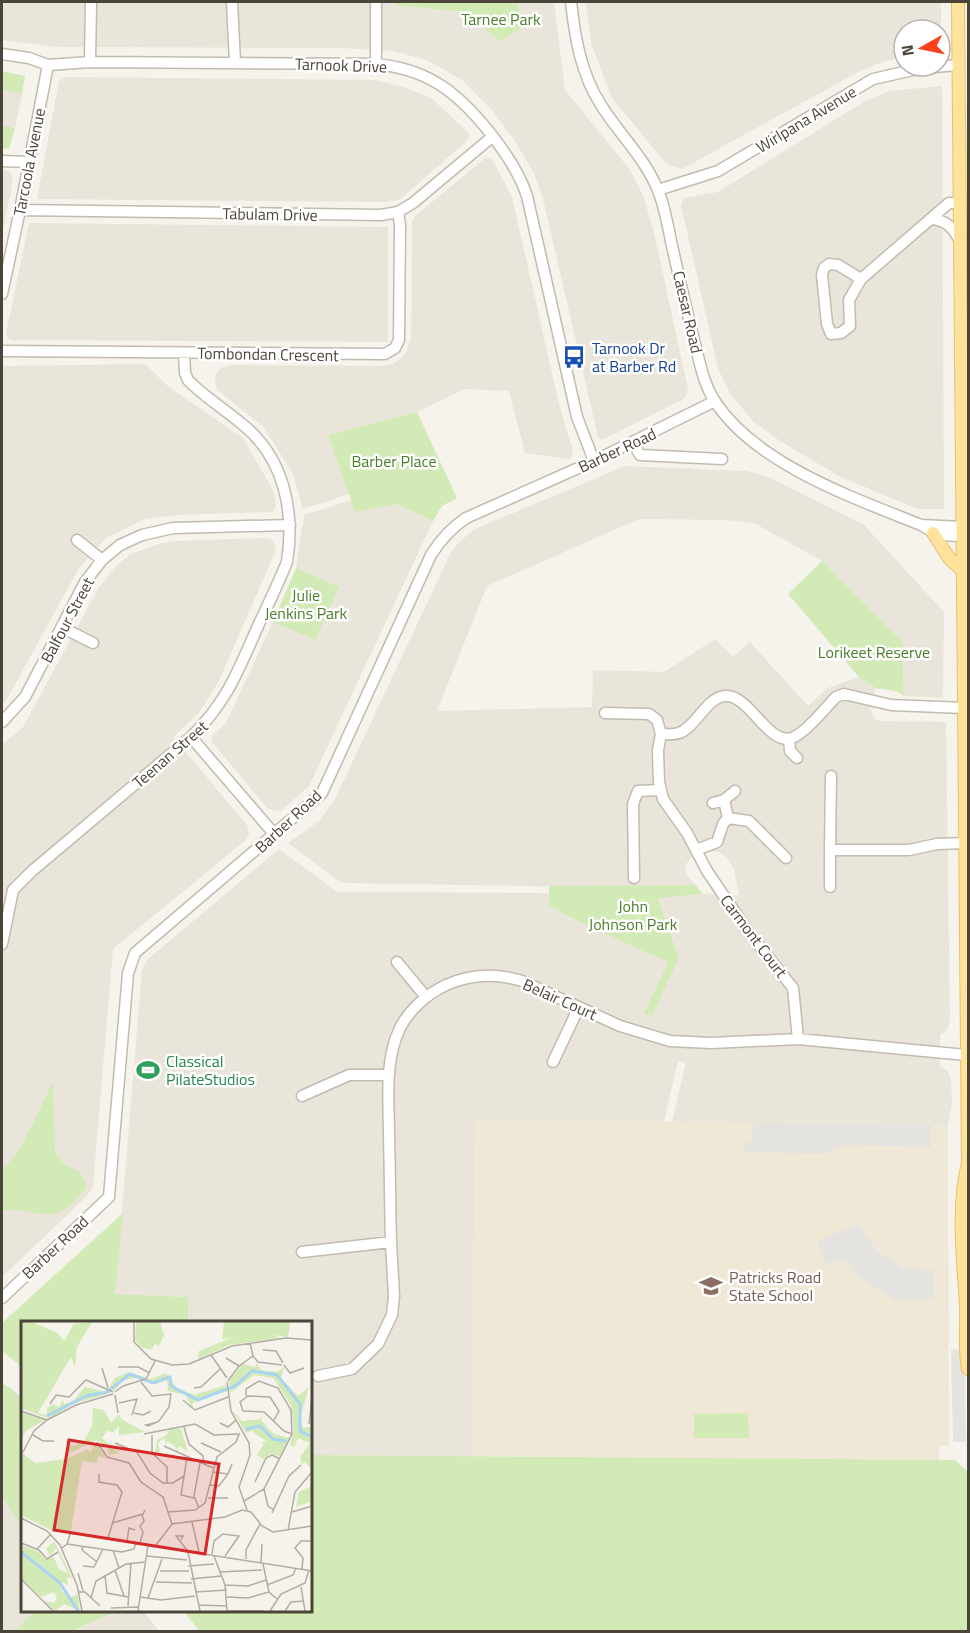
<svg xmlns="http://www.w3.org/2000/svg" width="970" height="1633" viewBox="0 0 970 1633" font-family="'Titillium Web',sans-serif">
<rect width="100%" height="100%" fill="#f6f3ec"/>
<!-- residential -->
<path fill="#eae5da" d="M2 2H394L395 5 463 12 501 42 520 29 518 2H554L565 90 630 170 642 193 653 228 688 389 685 398 602 440 598 437 543 199 534 173 513 138 492 110 462 80 427 60 393 51 342 48 58 47 8 41 2 40Z
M586 2H941V55L940 30H904V57L882 62 860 71 682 169 671 166 665 162 612 98 591 43Z
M65 77 375 80 404 87 431 98 468 132 469 137 465 143 399 200 384 202 37 199 59 81Z
M942 86 944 509H917L839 476 780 441 753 421 731 395 718 369 681 205 684 198 718 192 862 103 889 91Z
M2 90 22 94 15 128 2 125Z
M489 158 493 161 512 197 560 408 573 451 572 456 570 459 525 453 509 391 465 389 417 412 328 435 349 494 303 509 293 474 263 426 217 390 215 379 216 374 222 367 231 365 380 366 393 364 400 359 406 353 411 338 412 223 414 217 484 159Z
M5 170 11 173 13 180 2 236V171Z
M29 223 388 227V342L12 340 8 338 6 334Z
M145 364 169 387 243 438 273 490 276 507 273 512 177 515 144 519 106 538 79 568 6 701 2 704V366Z
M625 466 746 471 766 476 864 525 944 612 943 698 904 696 902 641 822 561 756 524 728 520 639 519 487 586 437 711 592 707 593 670 664 672 715 639 733 657 750 642 808 706 828 688 859 677 875 688 870 708 874 718 879 721 946 722 950 1021 947 1030 940 1035V1066L947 1070 951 1078 952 1104 948 1125 672 1122 686 1062 678 1061 664 1122 475 1120 472 1456 311 1455 310 1322H188V1297L115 1294 142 970 147 960 279 849 337 892 549 893V906L592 928 668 962 644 1013 679 958 658 897 702 894 739 895 734 869 728 859 720 852 705 851 690 858 685 866 687 876 696 885 593 887 342 883 288 843 319 821 335 799 452 550 464 538 475 529Z
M351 500 355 511 397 504 433 521 309 786 281 811 268 809 212 742V736L226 723 273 622 315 640 338 587 296 568 304 515Z
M265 538 273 540 276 550 218 683 199 713 173 737 247 825 249 834 246 840 113 949 93 1186 86 1197 2 1277V745L23 727 99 587 116 566 131 554 158 544 176 541Z
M2 1496 22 1527V1610L34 1611 16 1631H2Z
M116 1610 143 1611 159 1631 73 1632Z"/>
<!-- education -->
<path fill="#efe8d6" d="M475 1120 948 1125 949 1446H939V1460L472 1456Z"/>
<!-- green -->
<path fill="#d2eab5" d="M394 2H518L520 29 501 42 463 12 395 5Z
M2 71 25 76 22 94 2 90Z
M2 125 15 128 9 148 2 149Z
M417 412 457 498 442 506 433 521 397 504 355 512 328 435Z
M822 561 902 641 904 696 896 691 875 688 859 677 788 594Z
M296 568 339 587 315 640 273 622Z
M696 885 702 894 658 898 679 958 652 1016 644 1013 668 962 592 928 549 906V886Z
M53 1082 55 1152 64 1164 80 1172 87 1187C81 1193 74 1203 67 1208 45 1223 25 1205 2 1211V1170C25 1148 38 1111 53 1082Z
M123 1213 115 1294 188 1297V1322H22V1367L2 1351V1323Z
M2 1383 12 1389 22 1399V1527L2 1496Z
M748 1413 749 1438H694V1414Z
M311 1455 955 1460 968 1472V1631H199L184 1611 310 1610Z
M34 1611V1610L116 1611 73 1631H16Z"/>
<!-- parking -->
<path fill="#e5e3e0" d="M753 1123 931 1125V1147L842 1145 824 1154 744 1152V1143L752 1142Z
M858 1223 877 1251 903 1268 933 1270 934 1299 894 1300 853 1273 848 1259 826 1264 817 1242Z
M964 1349 966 1442H953L951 1350Z"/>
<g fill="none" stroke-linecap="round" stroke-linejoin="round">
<!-- minor casing -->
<g stroke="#c2bbae" stroke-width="13">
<path id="minor" d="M232 2 235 63
M571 2C575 38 581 74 601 105 619 134 644 157 657 188 665 206 668 227 672 246 680 281 688 317 697 352 701 369 706 389 716 403 758 465 854 498 921 525L938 535 962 536
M2 54 29 58 48 65 90 62 376 64C396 66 419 72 437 83 471 103 515 159 527 196L577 417 594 461
M90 62 91 2
M376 64V2
M2 161 30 162
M658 190 718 171 873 79 922 68 958 65
M20 210 381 215 398 212 413 203 492 137
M931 219C946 220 952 227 959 239
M861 279 838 265 829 264 824 268 822 275 827 324 831 334 841 333 850 326 849 300 861 279 949 203H959
M2 294 20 210 48 65
M2 351 385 354 395 348 399 340 400 225 398 212
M633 443 640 455 722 459
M921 525 962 527
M77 540 102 560
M63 628 93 643
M605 713 649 714 657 720 661 734 658 750 659 782 663 799 687 833 707 871 749 933 793 988 798 1039
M2 722 25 697 85 582 102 560 120 545 142 535 173 528 290 525
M661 734C667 734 673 735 679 733 695 728 707 697 725 696 751 694 770 752 796 736 810 728 825 708 836 697L844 694 891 705 964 708
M191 737 275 835
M789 739 790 751 797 758
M831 776 830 850H909L937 844 965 843
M724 800 735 791
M713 803 724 800 728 818 749 821 786 858
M696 850 717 842 723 824 728 818
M634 878 633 804 638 791 660 790
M830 887V850
M2 944 13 890 32 871 191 737C227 702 238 671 258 626 268 605 278 584 287 562 295 511 284 457 242 424 225 409 204 397 188 380L185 373 184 353
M397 962 426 997
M553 1062 579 1007
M302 1096 349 1075H389
M302 1252 391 1242C390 1207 390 1172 389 1137 389 1101 384 1061 400 1028 409 1010 427 994 446 985 471 974 496 973 522 981L620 1026 670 1041 711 1043 798 1039 966 1055
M2 1298 109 1197 128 973 135 953 322 793 431 555C441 539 451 528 466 518L594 461 715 401
M318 1376 352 1369 378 1344 392 1315 394 1296 391 1242"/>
</g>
<!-- major casing -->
<g stroke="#e6c16a" stroke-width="14">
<path id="major" d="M958 2 968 1166
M933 533 949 558 962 570
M968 1163C957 1205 963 1260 966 1303 967 1325 964 1347 968 1369"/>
</g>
<!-- minor -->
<use href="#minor" stroke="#fff" stroke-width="10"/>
<!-- major -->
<use href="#major" stroke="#ffe39c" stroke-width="12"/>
</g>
<!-- icons -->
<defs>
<g id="bus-bare" transform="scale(1.8)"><path d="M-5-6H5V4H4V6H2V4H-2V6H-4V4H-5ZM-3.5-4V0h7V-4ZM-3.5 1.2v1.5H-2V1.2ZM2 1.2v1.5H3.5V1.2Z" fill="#1a4fb4" stroke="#fff" stroke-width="2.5" paint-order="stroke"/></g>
<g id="stadium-bare" transform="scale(1.8)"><path d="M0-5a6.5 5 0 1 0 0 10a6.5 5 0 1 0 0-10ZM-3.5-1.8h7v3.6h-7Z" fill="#2e9e5b" stroke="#fff" stroke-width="2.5" paint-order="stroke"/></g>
<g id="school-bare" transform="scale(1.8)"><path d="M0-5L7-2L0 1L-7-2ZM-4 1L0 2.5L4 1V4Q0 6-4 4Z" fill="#8d6e63" stroke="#fff" stroke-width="2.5" paint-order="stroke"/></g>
</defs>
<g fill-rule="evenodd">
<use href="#bus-bare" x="574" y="357"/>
<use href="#stadium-bare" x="148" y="1070"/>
<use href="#school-bare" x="711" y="1286"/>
</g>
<g text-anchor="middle" stroke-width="5" stroke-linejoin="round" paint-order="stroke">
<!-- park labels -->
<g font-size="16" fill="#4a7f2a" stroke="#fff">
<text x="501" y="25">Tarnee Park</text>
<text x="394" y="467">Barber Place</text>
<text x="306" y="601">Julie<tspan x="306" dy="18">Jenkins Park</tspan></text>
<text x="874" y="658">Lorikeet Reserve</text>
<text x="633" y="912">John<tspan x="633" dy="18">Johnson Park</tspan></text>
</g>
<!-- street labels -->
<g font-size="16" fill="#4b4439" stroke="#fff">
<text transform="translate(341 65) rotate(2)" y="6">Tarnook Drive</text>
<text transform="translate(806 119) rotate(-31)" y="6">Wirlpana Avenue</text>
<text transform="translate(29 162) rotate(-79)" y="6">Tarcoola Avenue</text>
<text transform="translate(270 214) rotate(1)" y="6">Tabulam Drive</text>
<text transform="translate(688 312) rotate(77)" y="6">Caesar Road</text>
<text transform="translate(268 354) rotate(1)" y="6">Tombondan Crescent</text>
<text transform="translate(617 450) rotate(-25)" y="6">Barber Road</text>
<text transform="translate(67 620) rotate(-62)" y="6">Balfour Street</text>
<text transform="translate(170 754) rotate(-41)" y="6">Teenan Street</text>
<text transform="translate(288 821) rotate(-43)" y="6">Barber Road</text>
<text transform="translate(754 936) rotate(53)" y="6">Carmont Court</text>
<text transform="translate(560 999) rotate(24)" y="6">Belair Court</text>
<text transform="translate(55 1247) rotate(-43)" y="6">Barber Road</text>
</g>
<!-- transit labels -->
<g font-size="16" fill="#164399" stroke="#fff" text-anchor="start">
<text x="592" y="354">Tarnook Dr<tspan x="592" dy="18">at Barber Rd</tspan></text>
</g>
<!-- leisure labels -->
<g font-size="16" fill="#27864d" stroke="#fff" text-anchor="start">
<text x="166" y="1067">Classical<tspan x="166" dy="18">PilateStudios</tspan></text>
</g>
<!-- education labels -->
<g font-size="16" fill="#785e54" stroke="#fff" text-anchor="start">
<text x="729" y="1283">Patricks Road<tspan x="729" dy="18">State School</tspan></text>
</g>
</g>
<!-- overview -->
<g transform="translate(21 1321)">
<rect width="291" height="291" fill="#f6f3ec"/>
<path d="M0 1H11L37 12 43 20 53 3 71 1 56 26 54 46 50 36 17 92 26 94V87L32 83 38 86 42 79 43 83 52 80 64 66 90 72 52 83 28 98 3 88 1 91 24 99 6 109 0 119ZM115 1H139L143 14 138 25 134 23 130 29 120 26 114 19ZM203 1H269L267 16 252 14 260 17 208 24 177 38 178 30 210 17 201 18ZM236 42 240 49 256 51 263 46 260 57 277 75 288 66 279 98 282 107 289 106 291 111V148L284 141 281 143 279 136 289 122 277 117 273 126 269 124 273 110 270 84 252 57 233 54 209 72 208 61 221 43 234 46ZM107 51 124 56 102 59 93 70 88 67 94 57ZM145 52 156 67 173 74 205 64V71L192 73 172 82 171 87 165 74 147 70 146 59 135 63 124 60ZM72 87 83 89 90 102 98 93 100 98 124 111 98 114V105L92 111 86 110 81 117 98 132 88 134 86 125 75 119 49 132 44 118 51 125 63 120 71 105ZM211 89 221 100 239 98 243 93 240 99 253 113 269 117 259 135 249 133 242 138 236 134 243 123 239 122 245 120 231 110 225 112ZM149 106 160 108 167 131 159 125 155 132 156 127 146 120 145 124 143 117 137 122 139 131H134L136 119 146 114ZM75 122 85 137 77 135 76 142 61 140 50 210 34 211 0 194V131L14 142 45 138 67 128 69 132ZM291 165 289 181 275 186 278 171ZM33 220 51 256 46 257 47 264 40 261 41 270 51 276 56 273 59 290 43 283 34 290 23 280 33 282 36 277 33 271 20 276 0 257 2 225 17 230 24 238 33 236 38 248 47 253 35 227 29 235 25 228Z" fill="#d2eab5"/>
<path fill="none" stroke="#a9d4f2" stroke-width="3" d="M26 95 65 75 86 71 109 53 132 62 149 56 150 65 177 79 214 65 231 50 256 54 279 83V110L291 116M225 108 239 105 252 118 265 120M0 231 39 262 57 290"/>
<path fill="none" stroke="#b2ada4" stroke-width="1.5" d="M113 1V21L130 38 151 44 168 43M229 22 232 35 237 41 261 44M242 29 255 30 262 42M190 34 206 57M205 37 218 45 232 35M168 43 211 25 265 17 291 19M263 44 269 52 283 47M97 46H117L129 52M81 47 87 67M207 60 218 45M120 61 131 75 150 73 148 86 138 100 136 101 127 105 125 104 133 102M206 61 210 90 228 122 229 134 218 166 226 189M173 67 180 66 199 48M94 71 102 65 125 58 134 40M94 74 97 92M162 79 174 89 207 76M98 82 116 78 111 94M29 83 35 74 48 76 65 59 92 71M0 90 26 99M113 92 122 94 130 90M253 99 258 90 249 76 227 75 219 81 222 90 243 91 263 110 271 113M199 102 207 106 215 99M288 103 291 77M163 106 168 123 182 135 183 144M123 113 174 103 193 114 219 113M12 114 22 120H33M131 114V132L146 146V162M76 121 86 136 108 142 120 161 142 176 151 203M94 122 116 131 129 152 142 162H152L163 155M180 122 200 131M143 125 192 147M2 131 13 110 26 99 55 84 92 73M166 137 160 174 173 177M191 151 207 153 211 143M78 153V161L96 164 101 171 87 217M234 161 245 137 251 134 259 138M189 164 198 165 207 153M243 168 247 185 253 189M187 177H207M223 180 243 168 271 113 270 89 257 67 238 60 225 68V75M178 187 173 175 179 142M147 191 174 189 184 182 196 136 215 121 218 113M271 191 291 185M251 192 268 155 280 144M0 197 26 210 39 224 56 264 61 290M171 201 178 231M91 202 122 193 124 189M267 209 274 171 291 151M57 213 291 250M160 219 162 215H155L166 229M106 220 108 207 114 209M0 222 18 229 26 238 37 231M119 222 122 211 119 205 123 200 121 194M46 223 101 231 113 228 115 221M135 224 151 203 204 196 221 189 230 191 241 205 252 211 291 205M61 225V229L76 241M41 227 46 223 49 213H58M16 228 30 213M92 229 98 247M167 231 179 290M191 233 193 220 202 213 218 215 204 235M126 235 166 239M193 235 204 264 206 290M225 238V229L239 203M240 241 241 223M242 243 248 271 256 278M62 245 73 246 82 228M167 245 193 243M281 248 282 237 274 227 280 220H291M94 249 103 275M139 250H168M198 251 241 249M57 252 62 270M84 254 86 272 107 276M0 258 32 290M170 258 200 255M135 261 171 262M204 264 227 265 245 259M246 264 272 254 275 247M280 266 284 290M58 271H64L79 285M174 271 206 269M119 276 140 279 174 275M206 276 227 277 248 271M70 277 75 260 105 243 125 241M127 277 141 238M178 284 205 285M107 285 110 242M90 287 117 286M117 290 127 224M207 290H243M249 290 260 273 284 262 288 249M264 290 270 281 283 280"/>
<path fill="#d62828" fill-opacity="0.15" stroke="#d62828" stroke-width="3" d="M48 119 198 143 184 233 33 209Z"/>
<rect width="291" height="291" fill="none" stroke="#4b4439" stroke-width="3"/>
</g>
<!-- border -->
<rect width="970" height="1633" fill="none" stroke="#4b4439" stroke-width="6"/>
<!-- north arrow -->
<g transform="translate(922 48) rotate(261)"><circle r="28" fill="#ffffff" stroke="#b7b4b0" stroke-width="1.5"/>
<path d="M0-4.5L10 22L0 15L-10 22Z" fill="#fc3f1d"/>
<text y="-9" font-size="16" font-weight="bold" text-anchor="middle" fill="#4b4439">N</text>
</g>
</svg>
